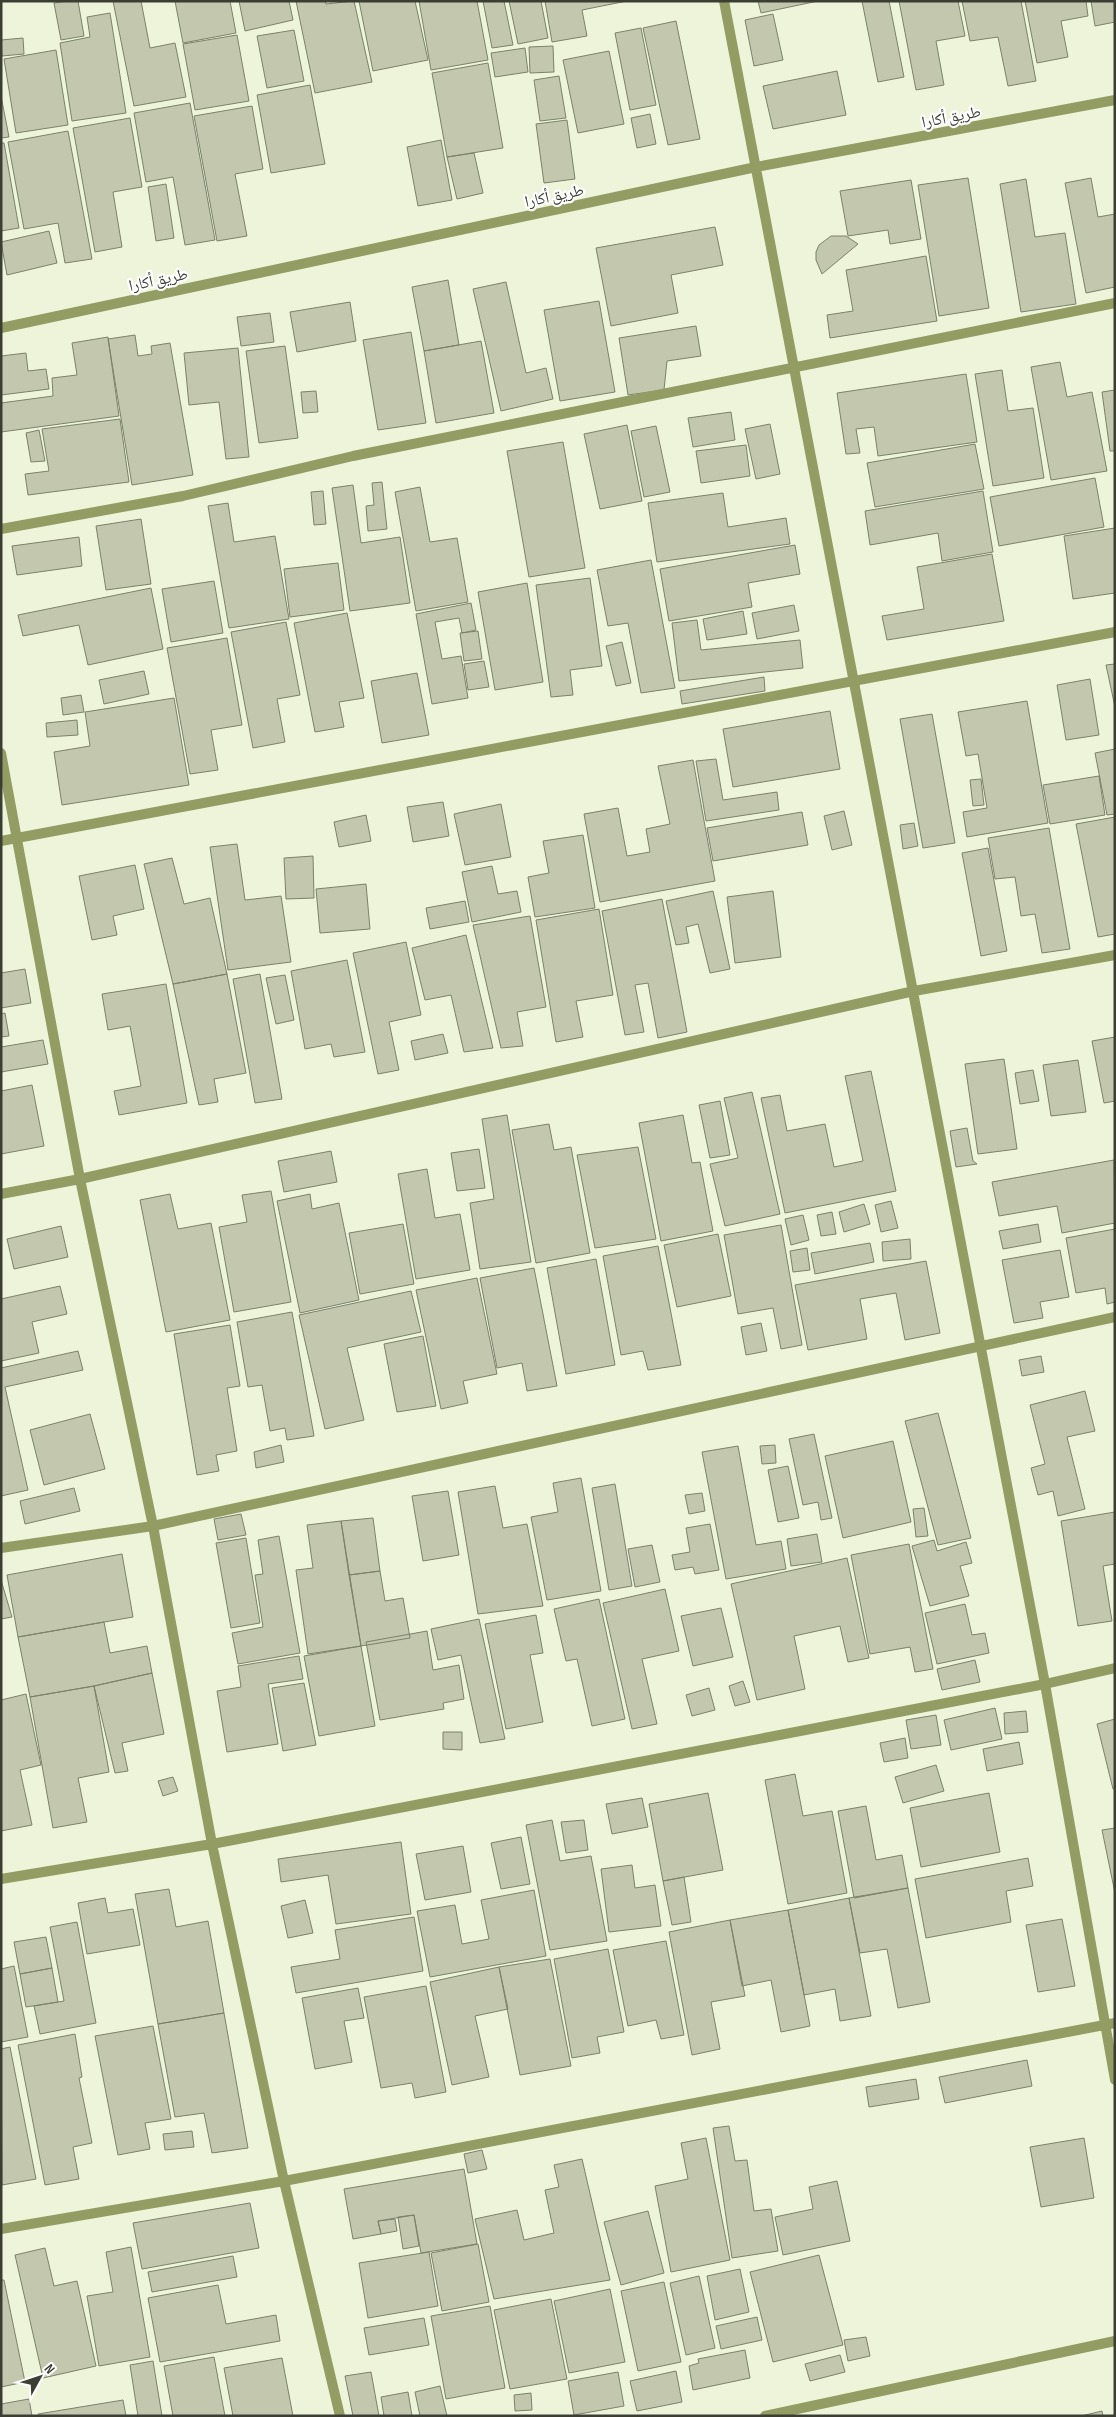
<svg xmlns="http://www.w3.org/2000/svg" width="1116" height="2417" viewBox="0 0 1116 2417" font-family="'Sofia Sans Condensed','Noto Naskh Arabic',sans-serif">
<rect width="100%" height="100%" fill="#eef4da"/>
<!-- building -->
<path fill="#c2c7ae" stroke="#7c816a" d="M68 1H78L84 36 61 40 54 3Z
M113 1H141L150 48 175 43 186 97 134 106Z
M175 1H230L236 33 183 43Z
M239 1H289L293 20 245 31Z
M296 1H325L326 4 354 1 372 82 315 93Z
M359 1H415L428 60 373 71Z
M419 1H477L488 60 431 70Z
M483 1H504L513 45 492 48Z
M509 1H541L548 38 518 44Z
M545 1H627L582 10 587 36 552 42Z
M758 1H818L761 13Z
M862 1H889L904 77 878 82Z
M899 1H958L965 36 936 41 944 85 916 90Z
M962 1H1021L1036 81 1008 86 998 37 970 41Z
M1025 1H1086L1088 16 1061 21 1068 57 1037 63Z
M1091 1H1115V22L1095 26Z
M110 13 126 113 72 121 60 43 90 37 87 17Z
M773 14 783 60 754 66 745 20Z
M676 21 700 139 668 145 643 28Z
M641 28 656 105 630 110 615 33Z
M294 30 304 81 267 88 257 36Z
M237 35 249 101 195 110 183 44Z
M23 38 24 54 2 56 1 40Z
M553 46 554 72 530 73 529 47Z
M525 48 528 72 495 77 491 53Z
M56 50 68 125 16 133 4 59Z
M609 51 624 124 578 133 563 60Z
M488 63 503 148 447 157 432 73Z
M837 71 846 115 773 129 763 86Z
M559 76 566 118 540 121 534 80Z
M310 85 325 164 271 173 257 95Z
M1 96 9 137 1 138Z
M190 103 215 240 185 245 173 177 146 182 134 113Z
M252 106 263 169 235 174 247 236 217 241 194 116Z
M650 114 656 144 637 148 631 118Z
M130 118 142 187 113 192 122 247 95 252 73 128Z
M567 120 575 179 544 183 536 124Z
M68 131 92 259 65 263 58 223 24 229 8 142Z
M441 140 452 200 418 206 407 147Z
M1 143H4L19 228 1 231Z
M474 153 483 193 457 199 447 157Z
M968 178 989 308 939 316 918 185Z
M1091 178 1098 217 1115 214V287L1086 293 1065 183Z
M1026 179 1035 237 1065 233 1076 304 1021 312 1000 184Z
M911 180 921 239 890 244 888 230 848 236 840 191Z
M166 184 174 238 156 241 148 187Z
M715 227 723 265 671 275 678 313 611 326 596 248Z
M49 231 57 263 7 275 1 242Z
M831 236H846L858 244 822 274 816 260V252L819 245Z
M926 256 937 321 830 338 827 315 853 311 846 270Z
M448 280 459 345 424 351 412 287Z
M506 282 526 373 546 368 553 399 501 411 473 289Z
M599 301 615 392 560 401 544 310Z
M350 302 356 341 297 352 290 312Z
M270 313 274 342 241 346 237 317Z
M696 326 701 356 667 361 664 390 628 395 619 338Z
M411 332 426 423 378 430 363 340Z
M135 335 138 356 152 354 151 346 170 343 193 475 132 485 108 339Z
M108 337 119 416 1 432V403L53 396 52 378 77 375 72 343Z
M481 341 494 413 436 423 424 351Z
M285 346 298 438 259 443 246 351Z
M238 348 249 457 226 459 219 402 189 405 184 353Z
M26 353 28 371 46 369 49 389 1 395V356Z
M1060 362 1067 397 1092 392 1107 471 1051 480 1031 367Z
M1002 370 1008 411 1033 408 1044 478 993 486 975 374Z
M966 374 977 442 878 456 874 427 856 429 860 453 846 454 837 393Z
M1115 390V451H1110L1102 392Z
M316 391 318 412 303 413 301 392Z
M731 412 735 440 693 447 688 418Z
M120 419 129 482 28 495 25 474 49 471 42 429Z
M770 424 780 474 756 479 745 429Z
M627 425 642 501 600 509 584 434Z
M656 426 670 492 644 497 631 431Z
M39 430 45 461 31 462 26 433Z
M563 442 585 568 529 577 507 451Z
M975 444 984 489 875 507 867 463Z
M746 445 750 476 701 483 696 451Z
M1095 478 1104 527 999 546 990 497Z
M382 482 387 529 368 531 366 506 374 505 372 483Z
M353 485 361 543 400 537 410 603 350 611 332 488Z
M420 487 430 542 457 538 468 602 416 611 395 492Z
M323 491 326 524 314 525 311 492Z
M983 491 993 552 942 561 938 533 870 545 865 511Z
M723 493 728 527 786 518 790 544 657 562 648 503Z
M228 503 234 542 275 536 289 619 229 628 208 506Z
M141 519 151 584 106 590 96 526Z
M1115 528V593L1073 599 1064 536Z
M79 537 82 566 17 575 12 546Z
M795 545 800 574 748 583 752 607 669 621 660 569Z
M992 554 1004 621 887 640 882 616 924 609 917 567Z
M651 560 675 688 641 693 628 623 608 626 597 570Z
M338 563 344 610 290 617 284 569Z
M590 578 602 666 570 670 573 695 551 697 536 585Z
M214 581 223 633 171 642 162 589Z
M527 583 543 682 495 690 478 592Z
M151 588 163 649 88 665 79 625 23 636 18 615Z
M471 603 476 630 462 633 459 618 435 622 442 659 461 656 468 698 432 704 416 614Z
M794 605 799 631 757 639 752 613Z
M743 611 747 634 707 640 703 619Z
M347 613 364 698 339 702 344 727 315 732 294 623Z
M697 620 701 650 800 640 803 668 679 681 672 623Z
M286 622 300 695 277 699 285 742 253 748 231 632Z
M478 631 482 659 464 661 460 633Z
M227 638 242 725 211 730 218 770 190 774 167 648Z
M622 642 631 683 616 686 606 646Z
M484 661 489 687 468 690 464 664Z
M1115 664V707L1106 665Z
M144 671 149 694 104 704 99 680Z
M417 673 429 735 382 743 371 681Z
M764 677 765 691 682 704 680 691Z
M1090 679 1099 735 1066 740 1057 685Z
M81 695 84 712 63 715 61 698Z
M174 698 189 785 62 805 54 752 90 746 85 712Z
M1027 701 1048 823 967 837 963 812 987 808 978 754 966 756 958 712Z
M830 711 840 769 733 787 723 729Z
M932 714 955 843 923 848 900 719Z
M77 720 78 735 47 737 46 723Z
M1115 749V814L1107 815 1095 753Z
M716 759 723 800 777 792 779 810 706 821 696 761Z
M693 760 715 881 600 902 584 814 618 808 627 856 650 852 646 829 670 824 658 766Z
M1099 776 1105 815 1050 824 1043 785Z
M981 779 984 805 973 806 970 780Z
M443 802 449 836 413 842 407 807Z
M501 804 511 857 465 865 454 814Z
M844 811 852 845 832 850 824 816Z
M802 812 808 845 713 861 707 828Z
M366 815 371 841 339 847 334 822Z
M1115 817V934L1098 937 1076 824Z
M914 823 918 846 903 849 900 825Z
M1049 828 1070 949 1042 953 1035 914 1021 916 1015 877 995 879 988 838Z
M583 835 595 908 535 917 528 877 549 873 543 841Z
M237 844 245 900 281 896 291 962 228 970 210 847Z
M988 848 1007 951 981 956 962 853Z
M313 856 314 898 286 899 284 858Z
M172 858 184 904 210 898 227 974 173 984 144 864Z
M135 865 144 909 113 916 117 935 92 940 79 876Z
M492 866 498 894 517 891 521 912 472 922 462 872Z
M366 884 370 929 320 933 316 889Z
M713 891 730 969 710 973 698 924 686 927 689 943 676 945 666 901Z
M773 891 781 957 735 963 727 897Z
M662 899 687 1032 658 1038 648 983 635 985 644 1032 625 1035 602 911Z
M465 901 469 922 430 929 426 908Z
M599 909 613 995 576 1001 583 1037 556 1042 536 920Z
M530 916 546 1007 517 1012 523 1046 501 1048 473 925Z
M466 935 493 1048 464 1052 451 995 425 1000 412 948Z
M406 942 421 1015 389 1022 399 1070 378 1074 353 953Z
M347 960 365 1052 334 1057 331 1044 305 1049 291 971Z
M25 969 31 1003 1 1008V973Z
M227 974 246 1073 214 1079 218 1102 199 1105 173 984Z
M260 974 282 1099 255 1103 233 979Z
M285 975 294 1020 276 1024 266 978Z
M166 984 187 1103 119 1115 114 1091 141 1086 130 1026 108 1030 102 994Z
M5 1013 9 1036 1 1037V1014Z
M443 1034 448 1053 415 1060 411 1041Z
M1115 1037V1101L1104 1103 1092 1041Z
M43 1040 48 1064 1 1072V1047Z
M1004 1059 1017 1149 978 1154 965 1064Z
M1078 1060 1086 1112 1051 1116 1043 1065Z
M1033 1070 1039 1101 1020 1104 1015 1073Z
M871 1071 896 1191 785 1213 761 1098 780 1095 787 1131 825 1124 834 1167 863 1161 845 1076Z
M32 1085 44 1146 1 1154V1091Z
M752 1092 780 1214 725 1226 710 1164 738 1158 724 1098Z
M720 1101 730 1155 710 1158 699 1105Z
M507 1115 531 1262 480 1269 470 1203 494 1199 482 1119Z
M683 1115 692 1163 700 1162 713 1231 661 1241 639 1123Z
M549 1124 554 1150 571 1147 590 1253 536 1263 512 1130Z
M967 1128 973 1161 977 1164 956 1167 950 1131Z
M638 1147 656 1239 595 1248 577 1155Z
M479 1149 485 1188 457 1191 451 1153Z
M331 1151 337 1182 284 1192 278 1161Z
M1114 1160 1115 1223 1062 1233 1057 1206 999 1216 992 1182Z
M427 1169 435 1218 460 1214 470 1270 416 1279 398 1174Z
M271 1191 291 1302 234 1312 219 1227 247 1222 242 1195Z
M170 1194 178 1229 211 1223 230 1320 166 1332 140 1200Z
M310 1194 312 1209 339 1203 359 1300 300 1313 277 1201Z
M891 1201 898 1228 881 1232 875 1205Z
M864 1204 870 1224 844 1232 839 1212Z
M832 1212 836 1234 821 1236 817 1215Z
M803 1215 809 1240 791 1245 785 1219Z
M403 1224 414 1284 360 1294 349 1233Z
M1038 1224 1041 1242 1003 1249 999 1231Z
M781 1225 802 1345 781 1349 773 1308 738 1314 724 1235Z
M61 1226 68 1257 14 1269 7 1239Z
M1115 1229V1302L1107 1304 1105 1288 1076 1293 1066 1238Z
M718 1234 731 1296 677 1307 664 1245Z
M910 1239 911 1259 883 1261 882 1242Z
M870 1243 874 1262 815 1274 811 1253Z
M658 1246 681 1365 648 1370 643 1351 621 1355 603 1256Z
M807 1248 810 1270 793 1272 790 1251Z
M1060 1250 1069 1297 1040 1302 1043 1318 1014 1323 1002 1260Z
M596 1259 615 1365 566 1374 547 1268Z
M926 1261 940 1333 905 1340 896 1293 860 1299 867 1339 808 1350 795 1285Z
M534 1268 557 1386 527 1391 522 1363 497 1368 480 1278Z
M477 1278 497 1374 463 1381 468 1403 441 1409 416 1290Z
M60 1286 67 1314 32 1322 39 1353 1 1361V1299Z
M411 1291 421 1332 347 1348 364 1420 325 1429 299 1315Z
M292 1312 314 1436 287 1440 285 1428 270 1431 262 1385 248 1387 237 1322Z
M761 1323 767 1351 746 1355 741 1327Z
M230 1325 240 1386 227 1388 237 1451 216 1455 219 1471 197 1475 174 1334Z
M423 1336 436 1406 397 1412 384 1344Z
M78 1351 83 1370 5 1387 28 1490 1 1496V1368Z
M1041 1356 1044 1372 1022 1376 1019 1360Z
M1085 1391 1095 1431 1067 1437 1085 1509 1058 1516 1053 1491 1038 1495 1031 1468 1045 1464 1030 1405Z
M938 1413 971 1538 938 1545 905 1421Z
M90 1414 105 1469 44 1485 30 1430Z
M814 1434 832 1518 821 1520 818 1502 803 1505 789 1439Z
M893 1441 911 1522 843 1538 825 1456Z
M281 1445 284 1462 256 1468 254 1452Z
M775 1445 776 1463 762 1464 760 1446Z
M738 1446 756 1545 781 1541 786 1569 726 1579 702 1452Z
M788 1466 799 1518 778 1522 768 1470Z
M581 1478 601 1591 547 1600 531 1517 558 1512 553 1483Z
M615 1484 632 1586 609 1590 592 1488Z
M495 1486 503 1528 527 1524 543 1606 478 1614 458 1492Z
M74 1488 80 1511 25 1524 20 1501Z
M448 1491 459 1555 423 1561 412 1496Z
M702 1493 705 1511 689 1514 685 1495Z
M924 1508 928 1536 916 1537 913 1509Z
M1115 1512V1564L1103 1566 1112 1621 1078 1626 1061 1521Z
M241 1514 246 1535 218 1540 214 1519Z
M373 1518 380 1571 349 1575 341 1521Z
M341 1521 361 1646 308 1654 296 1570 313 1568 307 1525Z
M710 1524 719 1570 695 1574 693 1567 675 1570 672 1555 690 1552 686 1528Z
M817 1534 822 1562 791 1566 787 1539Z
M279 1536 300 1653 238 1664 232 1633 263 1627 255 1575 263 1574 258 1540Z
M246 1538 260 1623 231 1628 216 1543Z
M934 1540 937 1551 966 1542 972 1563 960 1566 969 1596 930 1606 912 1546Z
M909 1544 933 1669 915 1672 910 1647 870 1654 851 1555Z
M652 1545 660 1582 635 1587 628 1549Z
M122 1554 133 1617 18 1637 7 1575Z
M847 1558 869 1658 848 1662 840 1626 794 1636 805 1689 757 1700 731 1584Z
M380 1571 385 1601 403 1598 410 1638 361 1646 349 1575Z
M1 1580 12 1617 1 1619Z
M665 1589 679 1651 642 1659 657 1724 632 1729 603 1603Z
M599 1599 625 1719 592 1726 577 1659 566 1661 554 1609Z
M965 1604 972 1635 985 1633 989 1653 937 1664 925 1613Z
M721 1608 733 1657 693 1666 681 1616Z
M536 1615 543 1653 530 1655 543 1722 506 1729 485 1624Z
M479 1619 505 1739 480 1743 461 1655 438 1660 431 1629Z
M104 1622 110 1653 147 1646 152 1673 94 1686 30 1697 18 1637Z
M427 1631 433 1670 459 1665 464 1699 443 1703 444 1709 380 1720 366 1642Z
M361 1646 375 1726 319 1736 304 1656Z
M299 1656 303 1679 268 1684 278 1744 227 1752 217 1691 241 1687 238 1666Z
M975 1660 980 1682 942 1690 937 1669Z
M152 1673 164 1734 122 1743 128 1771 115 1773 94 1686Z
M743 1681 750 1702 735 1706 729 1686Z
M304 1683 316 1745 283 1751 272 1688Z
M94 1686 109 1772 78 1778 87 1822 53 1828 30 1697Z
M709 1688 715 1710 692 1716 686 1695Z
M26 1694 41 1765 20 1770 32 1825 1 1831V1700Z
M995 1708 1002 1739 951 1750 944 1720Z
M1026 1711 1028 1732 1005 1734 1004 1713Z
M936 1715 941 1745 911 1749 906 1720Z
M1115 1719V1789H1113L1097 1724Z
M443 1732H462V1750L443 1749Z
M905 1738 908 1758 884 1762 880 1743Z
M1019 1742 1023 1764 987 1771 983 1749Z
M936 1765 944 1791 903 1803 895 1777Z
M795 1774 803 1816 832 1811 847 1893 788 1904 765 1780Z
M173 1777 178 1791 163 1796 158 1781Z
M708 1793 723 1870 663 1881 649 1804Z
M989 1793 1000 1852 921 1867 910 1808Z
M642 1798 648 1827 612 1834 606 1804Z
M866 1806 876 1860 902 1855 908 1888 854 1898 838 1811Z
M552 1820 560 1861 591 1856 607 1941 550 1950 526 1825Z
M584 1820 588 1850 566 1853 561 1822Z
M1115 1828V1893L1102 1830Z
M521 1837 530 1884 501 1889 491 1843Z
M401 1842 411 1914 336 1924 328 1875 281 1882 278 1859Z
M463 1846 471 1892 425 1900 416 1854Z
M1028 1858 1033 1886 1006 1891 1011 1922 926 1938 915 1879Z
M632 1865 635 1888 655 1885 661 1926 609 1932 601 1869Z
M684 1877 691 1922 672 1925 663 1881Z
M908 1888 930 2002 898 2008 887 1949 860 1953 849 1898Z
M169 1889 176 1927 208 1921 224 2013 158 2024 135 1894Z
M534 1890 546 1956 430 1977 417 1911 455 1905 462 1944 489 1939 481 1900Z
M105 1898 108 1913 133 1909 140 1945 87 1954 78 1903Z
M849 1898 871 2016 840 2021 835 1989 804 1995 788 1910Z
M305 1900 313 1933 288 1938 281 1906Z
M788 1910 810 2026 781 2032 771 1980 742 1986 730 1920Z
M414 1917 423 1971 296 1993 291 1967 340 1959 335 1930Z
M1062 1919 1075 1986 1038 1992 1026 1925Z
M730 1920 745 1996 711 2002 720 2049 692 2055 669 1932Z
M77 1922 96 2023 40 2034 34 2006 64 2001 50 1927Z
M46 1937 52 1968 20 1974 14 1942Z
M666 1941 684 2035 661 2039 656 2020 628 2026 613 1950Z
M608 1949 624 2032 597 2037 600 2053 572 2058 554 1959Z
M550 1959 571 2066 520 2075 499 1967Z
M14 1966 28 2037 1 2042V1969Z
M499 1967 508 2009 475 2016 489 2077 452 2085 430 1982Z
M52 1968 58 2002 26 2007 20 1974Z
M426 1986 446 2092 415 2098 412 2083 381 2088 364 1997Z
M358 1988 364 2018 344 2021 352 2062 315 2069 302 1998Z
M224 2013 248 2148 212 2153 204 2113 175 2117 158 2024Z
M153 2026 171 2119 145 2123 150 2149 118 2155 95 2036Z
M75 2034 82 2077 79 2078 92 2143 73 2147 79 2179 45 2185 18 2045Z
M10 2047 36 2179 2 2185 1 2049Z
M1027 2060 1032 2086 945 2103 939 2077Z
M916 2079 919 2099 869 2107 866 2087Z
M729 2126 735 2161 747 2160 754 2211 771 2209 778 2251 732 2258 713 2128Z
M192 2131 194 2147 165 2150 163 2134Z
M706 2138 730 2260 671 2272 655 2186 688 2179 681 2143Z
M1084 2138 1094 2198 1041 2207 1030 2147Z
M482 2150 487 2169 468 2173 464 2154Z
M582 2159 610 2280 494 2299 475 2219 517 2210 524 2240 554 2233 545 2190 559 2187 554 2165Z
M464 2169 477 2244 421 2253 414 2215 378 2221 381 2234 353 2239 344 2189Z
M837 2181 850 2241 783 2255 775 2217 813 2209 809 2187Z
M250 2203 259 2248 142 2269 133 2223Z
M648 2211 664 2273 621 2285 604 2222Z
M414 2215 419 2246 403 2249 398 2217Z
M395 2219 397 2231 381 2234 378 2221Z
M478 2244 489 2302 442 2311 431 2253Z
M131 2247 150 2357 99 2366 87 2296 113 2292 106 2252Z
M45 2248 54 2286 77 2281 96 2366 43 2378 15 2255Z
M429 2252 438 2306 368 2318 359 2263Z
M819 2255 843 2345 773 2362 750 2272Z
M233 2256 237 2277 152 2292 148 2272Z
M740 2269 749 2312 715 2320 707 2276Z
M699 2276 715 2348 686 2355 670 2283Z
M1 2280H4L25 2382 1 2387Z
M664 2282 681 2362 638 2371 621 2291Z
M218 2285 226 2324 276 2315 280 2341 160 2362 148 2298Z
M610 2289 625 2362 569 2373 554 2301Z
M551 2299 567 2379 510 2389 494 2310Z
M490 2306 505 2388 446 2399 431 2316Z
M757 2317 762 2340 721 2349 716 2326Z
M424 2318 429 2345 369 2355 364 2328Z
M866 2337 870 2356 848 2361 844 2340Z
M745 2350 750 2378 693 2390 689 2366 699 2363 698 2359Z
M840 2355 845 2372 810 2381 805 2364Z
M214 2357 225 2416H173L164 2366Z
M282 2358 293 2416H233L224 2368Z
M153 2361 162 2416H138L130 2365Z
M676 2371 682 2402 637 2411 630 2381Z
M371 2372 379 2416H353L345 2376Z
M618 2372 624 2406 574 2415 568 2381Z
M440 2386 447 2416H420L415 2392Z
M408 2392 412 2416H384L381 2397Z
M531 2393 532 2410 515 2411 514 2395Z
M29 2399 32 2416H1V2404Z
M123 2400 126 2416H38V2414Z
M1102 2411 1103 2416H1081Z"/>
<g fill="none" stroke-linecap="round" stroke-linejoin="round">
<!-- minor -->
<path stroke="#929c63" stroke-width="10" d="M724 1 1045 1684 1115 2080
M1 328 756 167 1115 100
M1 529 183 496 353 456 1115 303
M1 753 80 1179 153 1526 212 1844 284 2181 340 2416
M1 1194 80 1179 914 991 1115 955
M1 1548 153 1526 1115 1317
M1 1879 212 1844 1045 1684 1115 1668
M1 2229 284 2181 1115 2023
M765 2416 1115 2341"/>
<!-- tertiary -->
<path stroke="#929c63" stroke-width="10" d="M1 841 1115 632"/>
</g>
<g text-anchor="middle" stroke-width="4.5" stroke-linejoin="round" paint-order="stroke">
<!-- street labels -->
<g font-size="16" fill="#3c3e34" stroke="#fff">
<text transform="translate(951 116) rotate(-11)" y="6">طريق أكارا</text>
<text transform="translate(554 195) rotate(-12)" y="6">طريق أكارا</text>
<text transform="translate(158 279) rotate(-12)" y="6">طريق أكارا</text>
</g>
</g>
<!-- border -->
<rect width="1116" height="2417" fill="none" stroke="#3c3e34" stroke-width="5"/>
<!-- north arrow -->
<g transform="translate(40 2377) rotate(50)" stroke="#ffffff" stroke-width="4" paint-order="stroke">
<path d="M0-4L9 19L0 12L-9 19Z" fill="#3c3e34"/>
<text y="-8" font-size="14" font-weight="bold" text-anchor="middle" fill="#3c3e34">N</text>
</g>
</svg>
